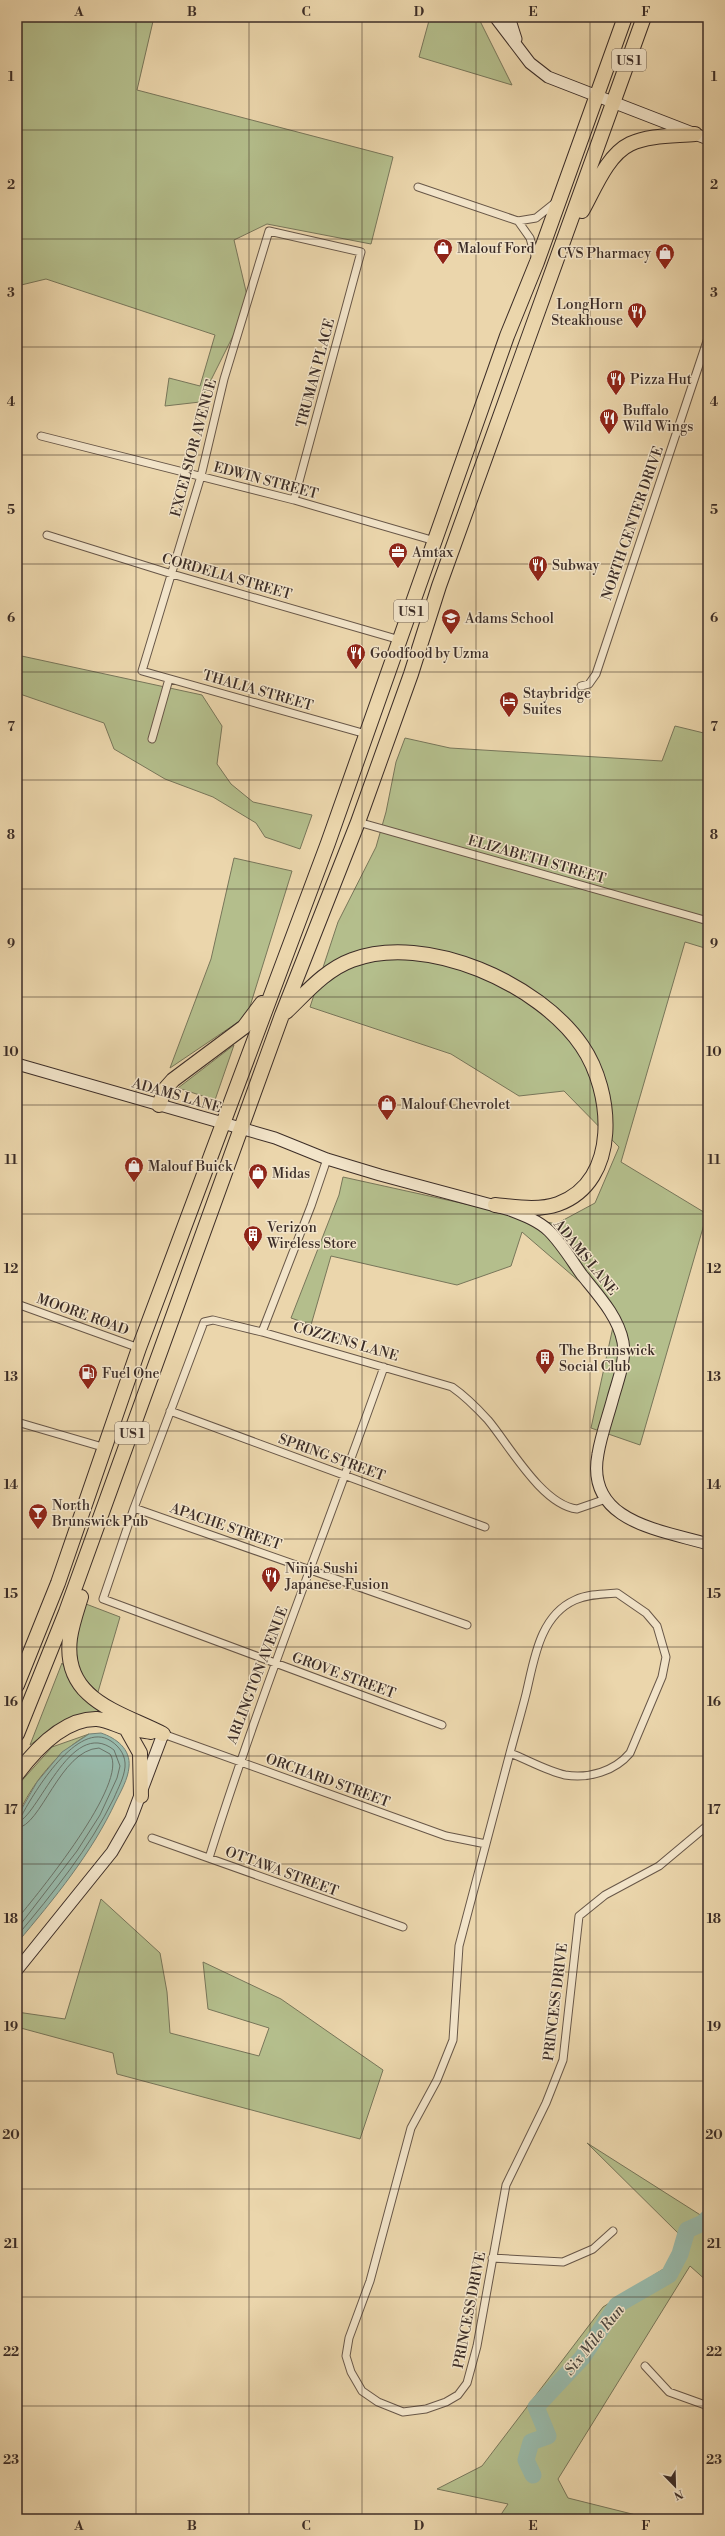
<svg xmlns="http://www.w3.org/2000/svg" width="725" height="2536" viewBox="0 0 725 2536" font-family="'Libre Bodoni',serif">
<rect width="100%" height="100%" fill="#ebd6ac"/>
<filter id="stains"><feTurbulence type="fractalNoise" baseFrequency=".005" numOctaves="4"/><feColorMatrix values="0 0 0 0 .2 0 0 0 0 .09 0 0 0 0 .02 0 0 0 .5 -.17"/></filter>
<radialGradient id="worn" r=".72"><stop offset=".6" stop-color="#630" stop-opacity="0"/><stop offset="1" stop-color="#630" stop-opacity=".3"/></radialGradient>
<!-- green -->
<path fill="#b4be8c" stroke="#78765a" d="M17 17H154L137 90 393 157 371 244 267 224 234 240 249 304 200 402 165 406 169 378 200 386 215 335 46 279 17 286Z
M430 17H478L512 85 419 57Z
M17 655 202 695 222 726 217 764 231 784 253 802 312 815 300 849 265 837 256 823 213 797 165 779 114 749 104 723 17 693Z
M675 726 708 734V949L685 942 621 1162 707 1214 640 1445 591 1428 616 1313 522 1232 511 1266 457 1285 331 1256 311 1325 291 1318 339 1195 343 1177 556 1224 595 1203 619 1147 564 1091 519 1096 451 1054 310 1007 338 922 376 847 386 812 396 762 405 738 450 748 662 761Z
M234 858 292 871 247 1016 170 1068 211 959Z
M234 1045 215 1100 178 1088Z
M86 1604 120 1617 98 1692 80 1674 74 1642Z
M62 1663 82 1696 98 1711 59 1724 30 1745Z
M89 1734C57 1752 32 1783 17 1817V1786L52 1747Z
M101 1899 160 1953 167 1992 170 2033 259 2056 269 2028 208 2009 203 1962 281 1999 383 2070 360 2139 117 2074 113 2053 17 2027V2012L65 2019Z
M587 2143 702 2216 708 2208V2282L690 2266 558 2479 568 2498 652 2519H498L508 2504 437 2489 482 2466 603 2307 665 2268 681 2236Z"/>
<!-- water -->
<path fill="#98b9aa" stroke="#738176" d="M101 1733C116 1738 131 1749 129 1767 128 1779 121 1791 116 1801 92 1853 54 1899 17 1943V1817L37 1782 62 1752 89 1734Z"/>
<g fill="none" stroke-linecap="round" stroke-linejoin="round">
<!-- shore -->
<path stroke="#6a7368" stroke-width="1" d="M17 1817 22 1815C34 1792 78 1719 111 1741 120 1747 126 1756 125 1767 124 1778 118 1788 114 1798 89 1849 53 1893 17 1936
M17 1822C37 1821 70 1715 114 1750L120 1766 117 1778 100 1815 77 1851 17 1929
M17 1828C41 1827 60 1750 99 1748L110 1754C130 1782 37 1895 17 1919"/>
<!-- river -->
<path stroke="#98b9aa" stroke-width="17" d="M533 2475 526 2460 531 2442 548 2436 536 2407 582 2358 617 2305 669 2275 680 2254 687 2230 703 2223 708 2218"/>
<!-- street casing -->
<g stroke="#685748" stroke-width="9">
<path id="street" d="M418 187 518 221 536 218 556 202
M518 221 530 238 536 259
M41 436 294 500 435 541
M294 500 361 252 269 231 224 379 201 476 142 671 366 734
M47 535 172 574 400 640
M581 686 589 684 596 674 708 338
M152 739 169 679
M358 822 708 921
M17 1304 139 1348
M262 1332 311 1206 327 1159
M170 1411 485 1527
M17 1422 106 1448
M134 1508 467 1625
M617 1593 646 1613 657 1626 666 1657 662 1677 630 1753C615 1771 589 1779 565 1775 547 1771 528 1760 510 1753 515 1734 521 1714 526 1694 534 1661 539 1616 575 1600 588 1594 603 1594 617 1593Z
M442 1725 103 1599 134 1508 204 1322 213 1320 262 1332 452 1387C465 1396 477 1408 488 1420 509 1445 542 1505 577 1509L606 1499
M163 1734 446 1836 486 1844
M510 1753 459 1946 453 2040 437 2080 411 2128 370 2281 349 2338 346 2356 351 2372 362 2391 378 2402 403 2412 426 2409 446 2402 458 2395 467 2383 477 2346 506 2185 546 2103 563 2060 579 1916 605 1895 659 1866 708 1825
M152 1838 403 1927
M209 1858C261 1692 326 1531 384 1367
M492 2258 563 2262 593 2249 613 2231
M645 2366 669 2392 708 2406"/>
</g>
<!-- secondary casing -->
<g stroke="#3c2d27" stroke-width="13">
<path id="secondary" d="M495 17 530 63 548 77 708 139
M509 17 516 39
M17 1064 275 1138 327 1159 380 1175 510 1210C523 1215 539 1221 549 1231 562 1244 572 1261 582 1275 598 1295 618 1316 623 1342 626 1361 618 1380 613 1398 608 1417 601 1435 598 1454 585 1522 661 1530 708 1544
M17 1970 112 1852 131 1819 163 1734"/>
</g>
<!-- highway casing -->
<g stroke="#3c2d27" stroke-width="16">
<path id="highway" d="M582 211C594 190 607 155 630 144 649 135 675 136 695 134
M286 1012C306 993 325 970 352 960 426 932 540 984 582 1046 613 1091 621 1181 558 1204 538 1211 516 1207 495 1205
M159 1105 165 1089 173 1080 244 1027 262 1003
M81 1597C77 1610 72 1624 70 1638 62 1700 120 1712 163 1734
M17 1685 58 1583 139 1348 328 843 507 336 537 262 625 17
M126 1728 140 1753 141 1796
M17 1734 66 1612 282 1015 358 822 411 674 439 586 644 17
M17 1774C35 1750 64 1718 97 1719 108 1720 116 1725 126 1728 134 1730 143 1730 151 1732"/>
</g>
<!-- street -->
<use href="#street" stroke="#f2e4c9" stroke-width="7"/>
<!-- secondary -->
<use href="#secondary" stroke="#f2e4c9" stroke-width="11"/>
<!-- highway -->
<use href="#highway" stroke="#ebd6ac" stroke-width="14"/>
</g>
<!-- grid -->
<path fill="none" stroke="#3c2d27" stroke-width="1" stroke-opacity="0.55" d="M136 17V2519M249 17V2519M362 17V2519M476 17V2519M590 17V2519M17 130H708M17 239H708M17 347H708M17 455H708M17 564H708M17 672H708M17 780H708M17 889H708M17 997H708M17 1105H708M17 1214H708M17 1322H708M17 1431H708M17 1539H708M17 1647H708M17 1756H708M17 1864H708M17 1972H708M17 2081H708M17 2189H708M17 2297H708M17 2406H708"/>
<!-- icons -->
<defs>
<g id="shop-pin" transform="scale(1)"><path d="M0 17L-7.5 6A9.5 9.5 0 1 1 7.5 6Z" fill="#8f2418" stroke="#f2e4c9"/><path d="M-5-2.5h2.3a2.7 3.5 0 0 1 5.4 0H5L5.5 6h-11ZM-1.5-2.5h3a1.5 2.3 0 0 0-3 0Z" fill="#fff"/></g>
<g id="restaurant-pin" transform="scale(1)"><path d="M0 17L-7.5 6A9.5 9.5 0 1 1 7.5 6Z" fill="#8f2418" stroke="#f2e4c9"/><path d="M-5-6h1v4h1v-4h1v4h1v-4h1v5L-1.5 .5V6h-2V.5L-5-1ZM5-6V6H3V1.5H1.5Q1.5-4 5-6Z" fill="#fff"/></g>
<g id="office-pin" transform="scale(1)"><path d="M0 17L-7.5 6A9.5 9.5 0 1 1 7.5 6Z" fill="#8f2418" stroke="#f2e4c9"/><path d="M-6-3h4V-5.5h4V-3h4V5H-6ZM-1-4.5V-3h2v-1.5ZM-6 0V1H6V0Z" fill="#fff"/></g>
<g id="school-pin" transform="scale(1)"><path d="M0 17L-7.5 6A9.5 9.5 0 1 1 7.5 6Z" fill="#8f2418" stroke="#f2e4c9"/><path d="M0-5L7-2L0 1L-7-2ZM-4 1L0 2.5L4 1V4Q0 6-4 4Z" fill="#fff"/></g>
<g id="hotel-pin" transform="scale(1)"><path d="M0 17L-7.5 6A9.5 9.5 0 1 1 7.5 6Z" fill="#8f2418" stroke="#f2e4c9"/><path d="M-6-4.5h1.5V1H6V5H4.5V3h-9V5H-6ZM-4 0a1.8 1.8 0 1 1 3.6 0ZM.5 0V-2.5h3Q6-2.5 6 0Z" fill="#fff"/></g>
<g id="building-pin" transform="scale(1)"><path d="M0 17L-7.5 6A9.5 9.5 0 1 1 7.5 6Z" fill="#8f2418" stroke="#f2e4c9"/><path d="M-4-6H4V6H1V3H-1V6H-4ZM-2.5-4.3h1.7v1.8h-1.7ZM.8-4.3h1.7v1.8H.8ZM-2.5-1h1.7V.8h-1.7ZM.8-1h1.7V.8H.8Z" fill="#fff"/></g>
<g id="fuel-pin" transform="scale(1)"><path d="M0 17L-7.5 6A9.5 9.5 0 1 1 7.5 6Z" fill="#8f2418" stroke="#f2e4c9"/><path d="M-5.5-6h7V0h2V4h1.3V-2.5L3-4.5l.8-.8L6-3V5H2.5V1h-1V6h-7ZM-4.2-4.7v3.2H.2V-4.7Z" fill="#fff"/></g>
<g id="bar-pin" transform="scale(1)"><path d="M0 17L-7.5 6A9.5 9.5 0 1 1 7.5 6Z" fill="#8f2418" stroke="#f2e4c9"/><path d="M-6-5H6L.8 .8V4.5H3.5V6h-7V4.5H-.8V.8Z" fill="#fff"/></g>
</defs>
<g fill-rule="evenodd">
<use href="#shop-pin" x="443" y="248"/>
<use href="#shop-pin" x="665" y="253"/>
<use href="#restaurant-pin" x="637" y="312"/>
<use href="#restaurant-pin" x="616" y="379"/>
<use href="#restaurant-pin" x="609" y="418"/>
<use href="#office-pin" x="398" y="552"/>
<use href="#restaurant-pin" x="538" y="565"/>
<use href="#school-pin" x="451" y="618"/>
<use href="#restaurant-pin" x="356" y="653"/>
<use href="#hotel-pin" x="509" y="701"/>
<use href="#shop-pin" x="387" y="1104"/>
<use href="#shop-pin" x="134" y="1166"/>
<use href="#shop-pin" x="258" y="1173"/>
<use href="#building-pin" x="253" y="1235"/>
<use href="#building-pin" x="545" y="1358"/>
<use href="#fuel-pin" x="88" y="1373"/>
<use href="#bar-pin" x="38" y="1513"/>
<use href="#restaurant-pin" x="271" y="1576"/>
</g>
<g text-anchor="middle" stroke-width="3" stroke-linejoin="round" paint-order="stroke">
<!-- shield labels -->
<g fill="#f2e4c9" stroke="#736458" stroke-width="1">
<rect x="612" y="49" width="34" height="22" rx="3"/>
<rect x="394" y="600" width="34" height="22" rx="3"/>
<rect x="115" y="1422" width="34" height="22" rx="3"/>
</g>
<g font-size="13" font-weight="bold" fill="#3c2d27">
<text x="629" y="65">US 1</text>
<text x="411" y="616">US 1</text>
<text x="132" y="1438">US 1</text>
</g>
<!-- poi labels -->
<g font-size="14" fill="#3c2d27" stroke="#f2e4c9" text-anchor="start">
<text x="457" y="253">Malouf Ford</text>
<text x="651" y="258" text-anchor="end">CVS Pharmacy</text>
<text x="623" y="309" text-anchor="end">LongHorn<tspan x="623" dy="16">Steakhouse</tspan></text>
<text x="630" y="384">Pizza Hut</text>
<text x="623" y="415">Buffalo<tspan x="623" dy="16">Wild Wings</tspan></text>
<text x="412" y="557">Amtax</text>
<text x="552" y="570">Subway</text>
<text x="465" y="623">Adams School</text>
<text x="370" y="658">Goodfood by Uzma</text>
<text x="523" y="698">Staybridge<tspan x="523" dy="16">Suites</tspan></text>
<text x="401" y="1109">Malouf Chevrolet</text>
<text x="148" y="1171">Malouf Buick</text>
<text x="272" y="1178">Midas</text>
<text x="267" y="1232">Verizon<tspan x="267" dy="16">Wireless Store</tspan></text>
<text x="559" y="1355">The Brunswick<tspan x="559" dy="16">Social Club</tspan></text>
<text x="102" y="1378">Fuel One</text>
<text x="52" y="1510">North<tspan x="52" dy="16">Brunswick Pub</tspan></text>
<text x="285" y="1573">Ninja Sushi<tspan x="285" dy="16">Japanese Fusion</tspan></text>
</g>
<!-- street labels -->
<g font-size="14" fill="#3c2d27" stroke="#f2e4c9">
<text transform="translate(315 373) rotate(-75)" y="5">TRUMAN PLACE</text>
<text transform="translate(193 448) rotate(-75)" y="5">EXCELSIOR AVENUE</text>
<text transform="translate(266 480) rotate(15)" y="5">EDWIN STREET</text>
<text transform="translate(632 523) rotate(-71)" y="5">NORTH CENTER DRIVE</text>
<text transform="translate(227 576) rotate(16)" y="5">CORDELIA STREET</text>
<text transform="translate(258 690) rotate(16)" y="5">THALIA STREET</text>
<text transform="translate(537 859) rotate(16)" y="5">ELIZABETH STREET</text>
<text transform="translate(177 1095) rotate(16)" y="5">ADAMS LANE</text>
<text transform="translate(586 1257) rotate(51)" y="5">ADAMS LANE</text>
<text transform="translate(83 1314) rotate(20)" y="5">MOORE ROAD</text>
<text transform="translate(346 1341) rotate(16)" y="5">COZZENS LANE</text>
<text transform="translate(332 1457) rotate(20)" y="5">SPRING STREET</text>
<text transform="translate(226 1526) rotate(19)" y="5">APACHE STREET</text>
<text transform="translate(257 1675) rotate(-69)" y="5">ARLINGTON AVENUE</text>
<text transform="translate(344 1675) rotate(20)" y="5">GROVE STREET</text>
<text transform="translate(328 1780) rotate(20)" y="5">ORCHARD STREET</text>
<text transform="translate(282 1871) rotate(20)" y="5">OTTAWA STREET</text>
<text transform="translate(555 2002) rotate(-83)" y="5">PRINCESS DRIVE</text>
<text transform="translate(469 2310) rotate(-79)" y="5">PRINCESS DRIVE</text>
</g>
<!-- water labels -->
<g font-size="15" font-style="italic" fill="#4e4941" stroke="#f2e4c9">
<text transform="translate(594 2340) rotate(-51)" y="5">Six Mile Run</text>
</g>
</g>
<!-- margin -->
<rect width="725" height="2536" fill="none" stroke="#ebd6ac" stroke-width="44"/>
<!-- north arrow -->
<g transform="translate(675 2486) rotate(157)" stroke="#f2e4c9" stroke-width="3" paint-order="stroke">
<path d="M0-3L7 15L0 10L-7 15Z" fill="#3c2d27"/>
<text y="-6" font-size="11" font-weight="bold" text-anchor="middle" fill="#3c2d27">N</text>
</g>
<rect x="22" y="22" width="681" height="2492" fill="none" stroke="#3c2d27" stroke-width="1.5"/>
<g font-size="13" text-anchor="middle" font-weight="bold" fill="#3c2d27">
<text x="79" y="16">A</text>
<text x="192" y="16">B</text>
<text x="306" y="16">C</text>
<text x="419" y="16">D</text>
<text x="533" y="16">E</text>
<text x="646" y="16">F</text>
<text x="11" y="81">1</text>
<text x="714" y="81">1</text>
<text x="11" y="189">2</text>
<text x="714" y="189">2</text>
<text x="11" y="297">3</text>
<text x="714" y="297">3</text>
<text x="11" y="406">4</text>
<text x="714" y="406">4</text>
<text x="11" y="514">5</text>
<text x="714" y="514">5</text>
<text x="11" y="622">6</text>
<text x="714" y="622">6</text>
<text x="11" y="731">7</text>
<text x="714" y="731">7</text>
<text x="11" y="839">8</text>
<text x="714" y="839">8</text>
<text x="11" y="948">9</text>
<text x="714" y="948">9</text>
<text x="11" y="1056">10</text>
<text x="714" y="1056">10</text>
<text x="11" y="1164">11</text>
<text x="714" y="1164">11</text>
<text x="11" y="1273">12</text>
<text x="714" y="1273">12</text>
<text x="11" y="1381">13</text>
<text x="714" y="1381">13</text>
<text x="11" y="1489">14</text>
<text x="714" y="1489">14</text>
<text x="11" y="1598">15</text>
<text x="714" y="1598">15</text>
<text x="11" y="1706">16</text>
<text x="714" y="1706">16</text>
<text x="11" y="1814">17</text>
<text x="714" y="1814">17</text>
<text x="11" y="1923">18</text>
<text x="714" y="1923">18</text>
<text x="11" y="2031">19</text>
<text x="714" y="2031">19</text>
<text x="11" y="2139">20</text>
<text x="714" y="2139">20</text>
<text x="11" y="2248">21</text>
<text x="714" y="2248">21</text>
<text x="11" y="2356">22</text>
<text x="714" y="2356">22</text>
<text x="11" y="2464">23</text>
<text x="714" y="2464">23</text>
<text x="79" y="2530">A</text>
<text x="192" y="2530">B</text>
<text x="306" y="2530">C</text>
<text x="419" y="2530">D</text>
<text x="533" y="2530">E</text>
<text x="646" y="2530">F</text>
</g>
<rect width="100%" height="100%" filter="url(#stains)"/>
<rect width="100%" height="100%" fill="url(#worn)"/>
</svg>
